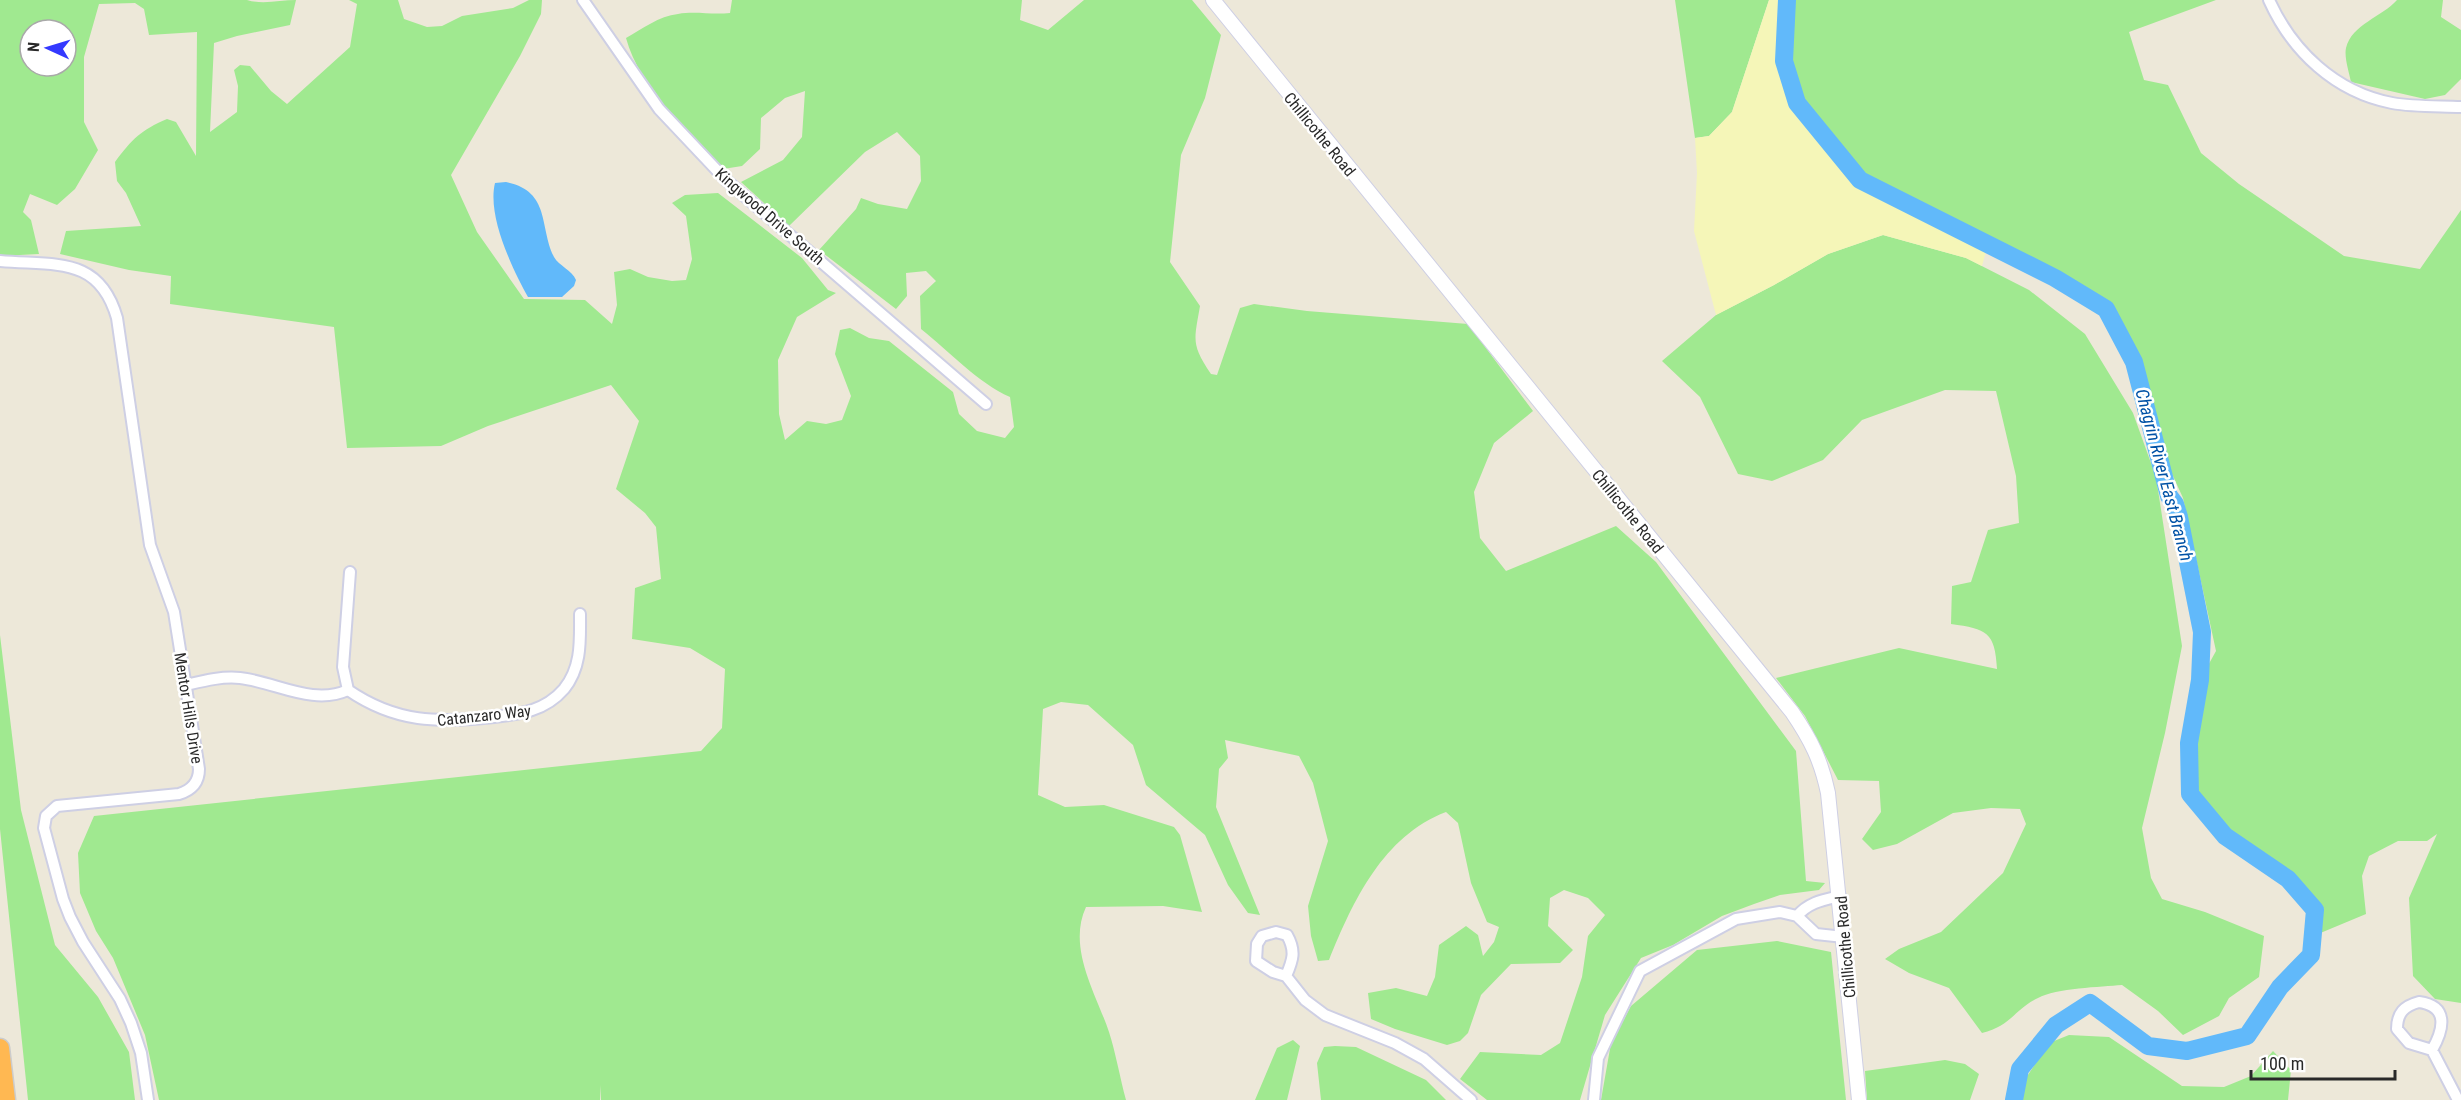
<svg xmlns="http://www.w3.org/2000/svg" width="2461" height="1100" viewBox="0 0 2461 1100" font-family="'Roboto Condensed',sans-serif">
<rect width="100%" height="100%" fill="#ede8d9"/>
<!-- green -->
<path fill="#a0e990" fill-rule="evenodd" d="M0 0H247C263 5 280 0 296 0L290 25 237 36 214 43 210 132 237 112 238 86 234 70 240 65 250 66 271 91 287 104 350 47 357 4 349 0H398L404 19 427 27 442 26 462 16 513 8 529 0H542L541 14 520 56 451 175 477 232 524 299 585 300 612 324 617 305 614 272 630 269 648 277 672 281 686 280 692 259 686 216 672 203 685 195 718 193 802 258 828 290 836 293 797 317 778 360 779 414 785 440 807 421 826 424 842 420 851 396 835 354 840 330 850 328 869 338 889 341 953 392 959 414 977 431 1005 438 1014 427 1010 397C978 383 949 351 921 329L920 296 936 281 926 271 906 273 907 296 896 309 819 250 856 209 861 198 878 204 907 209 921 181 920 156 897 132 865 152 789 226 741 182 783 160 802 137 805 91 785 98 761 118 760 149 742 166 723 169C688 132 640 89 626 38 642 29 659 16 678 14 695 11 712 15 730 13L732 0H1022L1020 20 1048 30 1084 0H1192L1221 35 1205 98 1181 155 1170 262 1200 306C1194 341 1191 344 1211 374L1217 375 1240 308 1254 304 1307 311 1468 324 1533 411 1494 443 1474 492 1480 538 1506 571 1616 526 1656 562 1796 751 1806 881 1825 883 1819 890 1780 895 1754 904 1722 916 1673 945 1641 958 1605 1015 1580 1100H1487L1460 1079 1480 1052 1541 1055 1560 1043 1582 977 1588 936 1605 915 1588 898 1564 890 1550 898 1548 926 1573 950 1560 963 1511 964 1481 995 1468 1033 1460 1041 1447 1045 1395 1029 1371 1019 1368 993 1396 988 1427 996 1435 977 1439 945 1466 926 1478 935 1483 956 1494 942 1499 927 1487 922 1471 883 1458 823 1446 812C1383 836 1353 901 1329 960L1318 961 1311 936 1308 906 1328 841 1313 783 1299 756 1225 740 1228 758 1219 769 1216 807 1260 915 1248 913 1228 885 1205 835 1146 785 1133 745 1088 705 1061 702 1043 709 1038 795 1065 807 1104 805 1174 827 1180 835 1202 912 1163 906 1086 907C1067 948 1096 993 1109 1032 1116 1054 1120 1078 1126 1100H601V1085L600 1100H159L145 1035 113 958 96 931 80 893 78 853 94 816 701 751 722 728 725 669 690 648 632 639 635 588 661 579 656 527 645 513 616 489 639 421 611 385 488 426 441 446 347 448 334 327 170 304 171 276 129 270 60 254 66 231 141 226 126 193 117 181 115 162C132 139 141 130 167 119L176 122 196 156 197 32 149 35 144 9 135 3 99 4 84 57V122L98 150 75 189 57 205 30 194 23 212 31 220 39 254 0 256ZM30 30H66V66H30Z
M1675 0H1769L1732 112 1709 136 1695 138Z
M1787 0H2216L2129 32 2144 80 2168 85 2201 153 2239 184 2344 256 2420 269 2461 210V1003L2435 999 2413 976 2409 898 2437 834 2427 841H2398L2369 856 2362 876 2366 914 2306 939 2314 910 2288 879 2225 836 2190 794 2189 743 2200 680 2216 651 2183 498 2154 434 2134 362 2106 309 2055 278 1860 180 1797 103 1784 61Z
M2397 0H2443L2441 17 2461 30V79L2445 95 2425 99 2351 82C2349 72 2344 57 2346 48 2352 24 2382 17 2397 0Z
M1883 235 1966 258 2029 290 2085 334 2133 413 2156 477 2182 646 2165 733 2142 828 2151 878 2162 899 2205 912 2264 936 2259 977 2229 998 2219 1016 2183 1035 2158 1011 2122 985C2101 987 2056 988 2038 998 2015 1009 2011 1026 1982 1033L1949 988 1909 973 1885 959 1899 949 1941 932 2003 873 2026 824 2020 809 1991 808 1953 813 1897 844 1873 850 1862 839 1881 812 1879 781 1838 780 1805 716 1776 678 1899 648 1997 669C1995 632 1987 629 1951 624L1952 586 1971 582 1988 530 2019 523 2016 476 1996 391 1945 390 1862 420 1823 460 1772 481 1738 474 1700 397 1662 361 1716 315 1774 285 1828 254Z
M0 635 21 810 55 945 98 997 129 1052 135 1100H28L0 829Z
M1777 941 1831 952 1846 1100H1601L1611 1043 1631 1006 1697 950Z
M2069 1035 2109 1037 2182 1086 2224 1087 2251 1076 2273 1051 2291 1070 2288 1100H2020L2024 1081 2049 1043Z
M1293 1040 1300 1046 1287 1100H1255L1277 1048Z
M1335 1046 1356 1047 1426 1080 1446 1100H1321L1317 1063 1324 1047Z
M1945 1060 1965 1064 1979 1074 1970 1100H1867L1865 1071Z"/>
<!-- sand -->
<path fill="#f5f6b8" d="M1769 0H1787L1784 61 1797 103 1860 180 1988 244 1982 266 1966 258 1883 235 1828 254 1774 285 1716 315 1694 231 1697 173 1695 138 1709 136 1732 112Z"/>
<!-- water -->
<path fill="#61b9fa" d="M506 182C551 191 539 227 554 257 559 266 572 270 576 280L574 286 562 297H528C512 268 487 216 495 183Z"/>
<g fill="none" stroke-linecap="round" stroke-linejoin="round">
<!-- river -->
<path stroke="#61b9fa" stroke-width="18" d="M1787 0 1784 61 1797 103 1860 180 2055 278 2106 309 2134 362 2169 496 2175 504 2179 517 2202 632 2200 680 2189 743 2190 794 2225 836 2288 879 2315 910 2311 955 2280 987 2247 1036 2187 1051 2148 1046 2090 1003 2056 1025 2020 1069 2014 1100"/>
<!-- street casing -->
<g stroke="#cecfe4" stroke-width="14">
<path id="street" d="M583 0 659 109 726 180 986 404
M2269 0C2292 51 2335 92 2392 103 2414 107 2438 106 2461 107
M0 261C54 266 99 255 117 318L150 545 174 612 199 769C199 782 192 790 179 794L57 806 46 816 44 828 63 899 70 917 83 942 120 999 131 1023 141 1053 148 1100
M186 685C203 681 222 676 240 678 276 682 313 706 348 690
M348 690C396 723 438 723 494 717 521 714 545 711 564 689 582 667 580 640 580 614
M348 690 343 667 350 572
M1797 916C1809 902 1823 900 1840 896
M1286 976C1293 960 1296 951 1287 935L1276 932 1262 936 1257 944 1256 961 1273 972 1286 976 1305 1000 1325 1015 1395 1043 1424 1059 1471 1100
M2419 1002C2449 1006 2444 1029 2432 1050L2409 1043 2397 1029C2397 1013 2404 1006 2419 1002Z
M2432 1050 2458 1100
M1594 1100 1598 1058 1640 971 1736 919 1780 912 1797 916 1816 934 1844 937"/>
</g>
<!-- secondary casing -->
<g stroke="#cecfe4" stroke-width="16">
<path id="secondary" d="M1213 0 1792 712C1811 740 1821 760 1828 793L1859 1100"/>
</g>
<!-- highway casing -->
<g stroke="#ccc" stroke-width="21">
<path id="highway" d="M0 1048 6 1100"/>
</g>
<!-- street -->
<use href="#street" stroke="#fff" stroke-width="10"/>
<!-- secondary -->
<use href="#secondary" stroke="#fff" stroke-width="14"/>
<!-- highway -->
<use href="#highway" stroke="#ffb852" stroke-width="18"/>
</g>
<g text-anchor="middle" stroke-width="5" stroke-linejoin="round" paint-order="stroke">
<!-- street labels -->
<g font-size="16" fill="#292929" stroke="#fff">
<text transform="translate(1320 134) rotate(51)" y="6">Chillicothe Road</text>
<text transform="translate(770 216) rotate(41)" y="6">Kingwood Drive South</text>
<text transform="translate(1628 511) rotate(51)" y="6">Chillicothe Road</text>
<text transform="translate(189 708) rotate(81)" y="6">Mentor Hills Drive</text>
<text transform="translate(484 715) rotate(-6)" y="6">Catanzaro Way</text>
<text transform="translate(1845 947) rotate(-95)" y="6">Chillicothe Road</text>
</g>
<!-- water labels -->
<g font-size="18" font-style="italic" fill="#0052a6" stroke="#fff">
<text transform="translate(2164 475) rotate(75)" y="6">Chagrin River East Branch</text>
</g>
</g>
<!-- north arrow -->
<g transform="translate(48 48) rotate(274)"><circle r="28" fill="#ffffff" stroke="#a9a9a9" stroke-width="1.5"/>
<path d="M0-4.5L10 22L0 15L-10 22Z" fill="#3439ff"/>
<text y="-9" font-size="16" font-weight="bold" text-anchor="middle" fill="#292929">N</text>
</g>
<!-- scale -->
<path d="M2251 1070v9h144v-9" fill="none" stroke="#292929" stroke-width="3"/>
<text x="2260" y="1070" font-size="18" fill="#292929" stroke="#ffffff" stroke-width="4.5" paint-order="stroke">100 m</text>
</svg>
